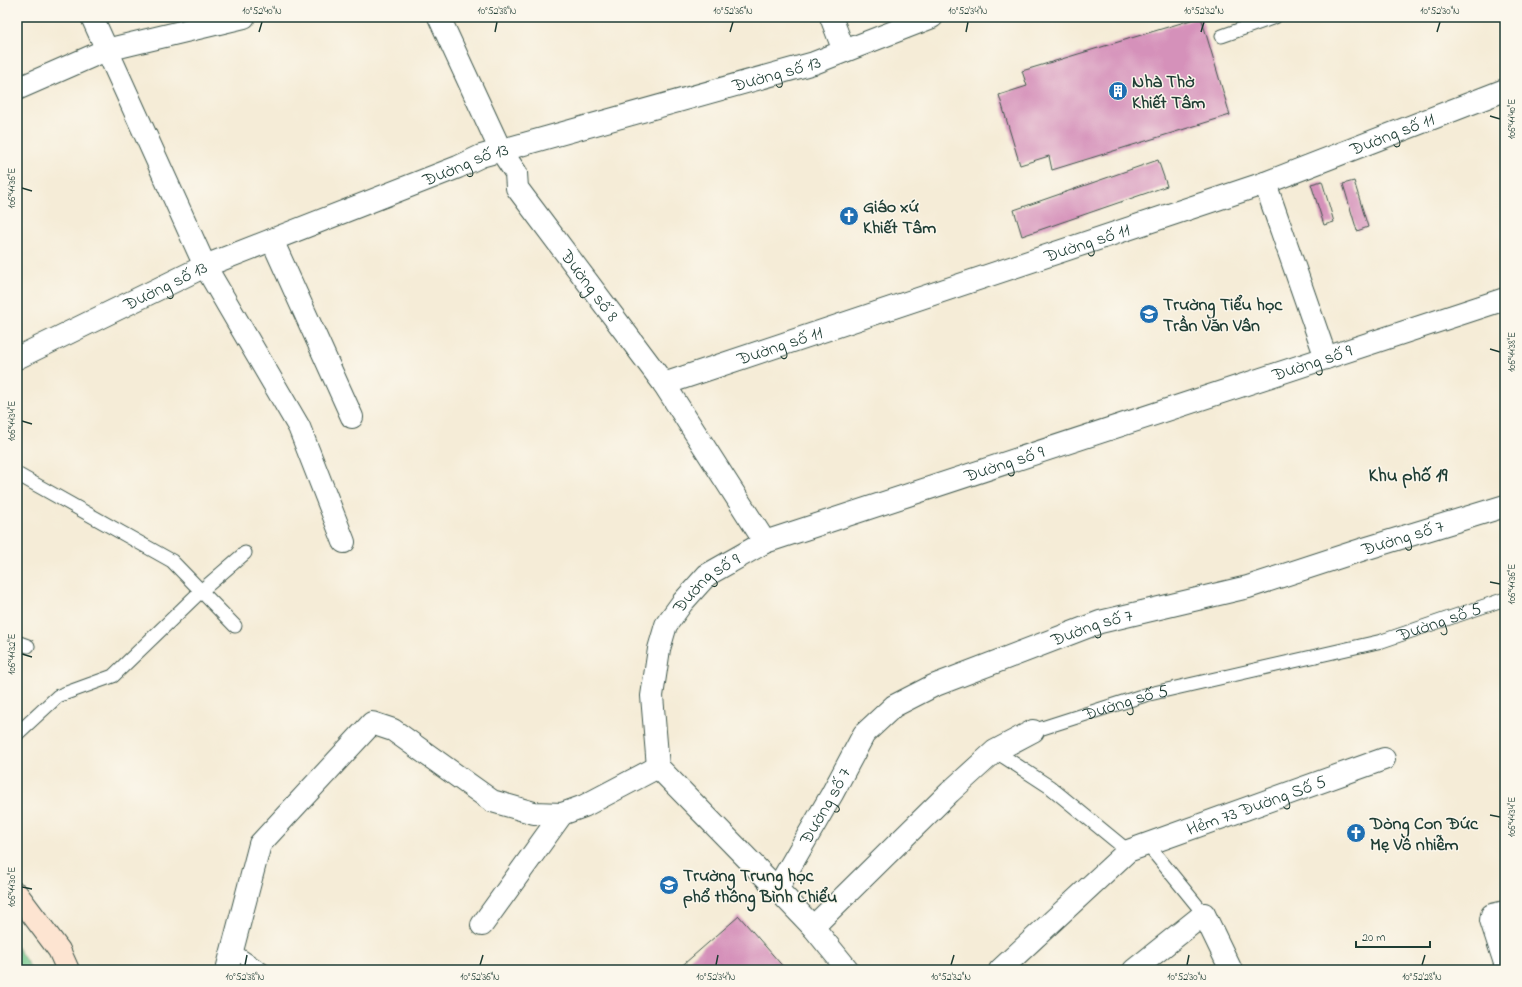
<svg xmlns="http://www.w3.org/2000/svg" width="1522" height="987" viewBox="0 0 1522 987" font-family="'Indie Flower',sans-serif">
<rect width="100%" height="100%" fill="#fbf7ec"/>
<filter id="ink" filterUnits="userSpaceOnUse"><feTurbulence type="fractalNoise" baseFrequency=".025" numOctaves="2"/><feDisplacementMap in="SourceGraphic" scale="8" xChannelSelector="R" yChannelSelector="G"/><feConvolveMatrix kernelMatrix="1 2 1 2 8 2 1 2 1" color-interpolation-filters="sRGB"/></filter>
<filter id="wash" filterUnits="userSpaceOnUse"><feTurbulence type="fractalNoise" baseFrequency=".012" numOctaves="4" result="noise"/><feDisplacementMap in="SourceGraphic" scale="16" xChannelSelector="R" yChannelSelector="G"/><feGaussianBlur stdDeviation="0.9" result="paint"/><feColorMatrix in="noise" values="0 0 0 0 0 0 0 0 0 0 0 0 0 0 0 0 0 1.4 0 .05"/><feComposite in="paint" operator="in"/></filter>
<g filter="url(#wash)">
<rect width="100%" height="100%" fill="#f5ecd7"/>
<!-- green -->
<path fill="#72c88c" stroke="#488260" d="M17 947 32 970H17Z"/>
<g id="blocks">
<!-- building -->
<path fill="#d591ba" d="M1201 17 1230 115 1052 170 1049 156 1020 165 999 95 1027 86 1022 71Z
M1158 160 1167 186 1022 236 1014 210Z
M1322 181 1334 222 1324 225 1311 184Z
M1354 181 1368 227 1357 231 1343 184Z
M739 916 786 970H677Z"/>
</g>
</g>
<g filter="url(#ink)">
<use href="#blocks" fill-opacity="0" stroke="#3f574c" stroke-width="1"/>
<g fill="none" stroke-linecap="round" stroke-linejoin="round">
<!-- lane casing -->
<g stroke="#3f574c" stroke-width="15">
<g id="lane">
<path d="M1222 36 1275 17"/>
<path d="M17 474 172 561 235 626"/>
<path d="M17 642 28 646"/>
<path id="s1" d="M1033 731 1145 695 1382 641 1505 599"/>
<path d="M17 734 58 696 113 676 201 591 245 553"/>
<path d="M995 751 1050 787 1128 851"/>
<path d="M1147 844 1204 914"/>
<path d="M232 950 263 970"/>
</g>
</g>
<!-- street casing -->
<g stroke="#3f574c" stroke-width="24">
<g id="street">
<path d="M92 17 205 266 299 427 344 542"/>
<path id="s2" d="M439 17 500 149 516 173 517 188 664 384 765 542"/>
<path d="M831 17 844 51"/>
<path d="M17 89 106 50 244 17"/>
<path d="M1265 183 1326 358"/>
<path d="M272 240 352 417"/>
<path id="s3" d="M17 358 205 266 458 167 481 156 814 63 932 17"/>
<path id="s4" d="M664 384 1265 183 1505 90"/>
<path id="s5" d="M658 767 652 696 659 649 666 625 682 603 707 575 765 542 1505 299"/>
<path d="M658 767 777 889 813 927 848 970"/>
<path id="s6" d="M777 889 832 794 864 734 894 706 933 686 1100 622 1248 587 1361 550 1505 506"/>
<path d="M1505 912 1492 915 1491 920 1505 963"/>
<path d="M482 925 562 814"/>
<path d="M813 927 950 792 995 751 1033 731"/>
<path d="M227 970 260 844 372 723 393 730 492 801 534 813 562 814 584 806 658 767"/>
<path id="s7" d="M1000 970 1128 851 1384 759"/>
<path d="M1134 970 1204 914 1231 970"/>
</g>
</g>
<!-- secondary casing -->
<g stroke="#3f574c" stroke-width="24">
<path id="secondary" d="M17 894 59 950 68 970"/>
</g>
<!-- lane -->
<use href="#lane" stroke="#fff" stroke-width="13"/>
<!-- street -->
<use href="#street" stroke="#fff" stroke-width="22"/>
<!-- secondary -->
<use href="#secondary" stroke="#fde4d1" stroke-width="22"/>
</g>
</g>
<!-- ticks -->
<path fill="none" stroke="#1f3d34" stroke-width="1.5" d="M259 32 262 22M495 32 497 22M730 32 733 22M966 32 968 22M1201 32 1204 22M1437 32 1440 22M1490 116 1500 119M22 188 32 191M1490 349 1500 352M22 421 32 424M1490 582 1500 584M22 654 32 657M1490 815 1500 817M22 887 32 889M245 965 247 955M480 965 483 955M716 965 718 955M951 965 954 955M1187 965 1189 955M1422 965 1425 955"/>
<!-- icons -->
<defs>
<g id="building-disc" transform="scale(1)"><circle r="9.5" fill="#1f6fb2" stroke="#fbf7ec"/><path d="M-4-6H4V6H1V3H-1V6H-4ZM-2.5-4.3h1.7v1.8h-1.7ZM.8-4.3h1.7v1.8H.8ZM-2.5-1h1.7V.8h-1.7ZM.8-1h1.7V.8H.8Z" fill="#fff"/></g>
<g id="church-disc" transform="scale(1)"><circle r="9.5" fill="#1f6fb2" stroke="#fbf7ec"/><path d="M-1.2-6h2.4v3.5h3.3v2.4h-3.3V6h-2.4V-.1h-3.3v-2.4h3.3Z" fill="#fff"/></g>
<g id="school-disc" transform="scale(1)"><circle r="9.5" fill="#1f6fb2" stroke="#fbf7ec"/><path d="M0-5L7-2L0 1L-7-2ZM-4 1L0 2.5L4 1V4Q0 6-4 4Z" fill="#fff"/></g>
</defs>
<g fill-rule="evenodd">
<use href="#building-disc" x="1118" y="91"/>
<use href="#church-disc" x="849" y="216"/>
<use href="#school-disc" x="1149" y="314"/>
<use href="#church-disc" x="1356" y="833"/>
<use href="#school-disc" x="669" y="885"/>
</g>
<g text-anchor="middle" stroke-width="3" stroke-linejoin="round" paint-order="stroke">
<!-- street labels -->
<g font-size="18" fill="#1f3d34" stroke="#fbf7ec">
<text dy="6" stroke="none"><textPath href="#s3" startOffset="813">Đường số 13</textPath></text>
<text dy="6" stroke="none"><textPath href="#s4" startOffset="770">Đường số 11</textPath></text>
<text dy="6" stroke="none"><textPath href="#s3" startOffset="489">Đường số 13</textPath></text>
<text dy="6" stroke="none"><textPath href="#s4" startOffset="446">Đường số 11</textPath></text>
<text dy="6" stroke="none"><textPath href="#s2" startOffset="311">Đường số 8</textPath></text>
<text dy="6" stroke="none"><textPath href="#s3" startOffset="165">Đường số 13</textPath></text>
<text dy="6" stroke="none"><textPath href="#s4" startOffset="122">Đường số 11</textPath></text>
<text dy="6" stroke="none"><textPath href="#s5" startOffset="851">Đường số 9</textPath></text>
<text dy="6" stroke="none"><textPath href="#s5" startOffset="527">Đường số 9</textPath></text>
<text dy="6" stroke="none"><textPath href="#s6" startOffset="756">Đường số 7</textPath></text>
<text dy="6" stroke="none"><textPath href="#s5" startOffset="203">Đường số 9</textPath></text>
<text dy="6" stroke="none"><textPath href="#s1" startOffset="421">Đường số 5</textPath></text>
<text dy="6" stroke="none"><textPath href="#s6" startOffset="432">Đường số 7</textPath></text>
<text dy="6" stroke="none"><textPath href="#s1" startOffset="97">Đường số 5</textPath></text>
<text dy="6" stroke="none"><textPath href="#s7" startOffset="311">Hẻm 73 Đường Số 5</textPath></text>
<text dy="6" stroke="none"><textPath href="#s6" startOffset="96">Đường số 7</textPath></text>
</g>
<!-- poi labels -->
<g font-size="18" font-weight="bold" fill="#1f3d34" stroke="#fbf7ec" text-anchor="start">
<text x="1132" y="87">Nhà Thờ<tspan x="1132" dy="21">Khiết Tâm</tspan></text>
<text x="863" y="212">Giáo xứ<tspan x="863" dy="21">Khiết Tâm</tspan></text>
<text x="1163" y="310">Trường Tiểu học<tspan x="1163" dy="21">Trần Văn Vân</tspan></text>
<text x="1370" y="829">Dòng Con Đức<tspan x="1370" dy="21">Mẹ Vô nhiễm</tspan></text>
<text x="683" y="881">Trường Trung học<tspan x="683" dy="21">phổ thông Bình Chiểu</tspan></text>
</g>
<!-- neighbourhood labels -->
<g font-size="19" font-weight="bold" fill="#1f3d34" stroke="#fbf7ec">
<text x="1408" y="481">Khu phố 19</text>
</g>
</g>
<!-- margin -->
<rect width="1522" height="987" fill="none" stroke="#fbf7ec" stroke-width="44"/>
<!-- scale -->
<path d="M1356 941v6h74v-6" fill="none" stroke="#1f3d34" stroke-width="2"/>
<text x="1362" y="941" font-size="12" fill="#1f3d34" stroke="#fbf7ec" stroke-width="3" paint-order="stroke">20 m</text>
<rect x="22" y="22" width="1478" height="943" fill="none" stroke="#1f3d34" stroke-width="1.5"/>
<g font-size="10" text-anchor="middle" fill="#1f3d34">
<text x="262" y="14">10°52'40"N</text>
<text x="497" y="14">10°52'38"N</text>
<text x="733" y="14">10°52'36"N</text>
<text x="968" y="14">10°52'34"N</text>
<text x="1204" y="14">10°52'32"N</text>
<text x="1440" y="14">10°52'30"N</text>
<text transform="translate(1511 119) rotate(-90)" y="4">106°44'40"E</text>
<text transform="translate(11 188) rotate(-90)" y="4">106°44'36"E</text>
<text transform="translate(1511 352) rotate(-90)" y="4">106°44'38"E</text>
<text transform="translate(11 421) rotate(-90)" y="4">106°44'34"E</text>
<text transform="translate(1511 584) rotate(-90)" y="4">106°44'36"E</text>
<text transform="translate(11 654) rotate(-90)" y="4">106°44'32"E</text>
<text transform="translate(1511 817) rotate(-90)" y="4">106°44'34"E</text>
<text transform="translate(11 887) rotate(-90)" y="4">106°44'30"E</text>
<text x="245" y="980">10°52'38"N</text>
<text x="480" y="980">10°52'36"N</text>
<text x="716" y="980">10°52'34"N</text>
<text x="951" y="980">10°52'32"N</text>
<text x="1187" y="980">10°52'30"N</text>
<text x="1422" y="980">10°52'28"N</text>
</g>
</svg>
